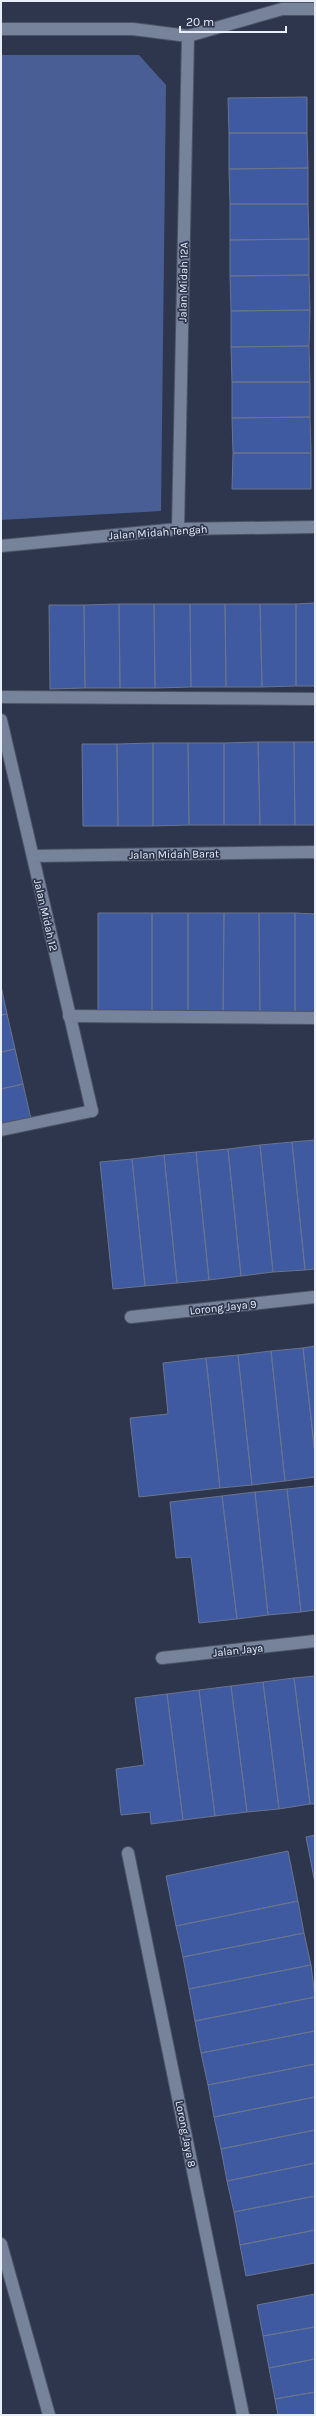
<svg xmlns="http://www.w3.org/2000/svg" width="316" height="2416" viewBox="0 0 316 2416" font-family="Karla,sans-serif">
<rect width="100%" height="100%" fill="#2d364c"/>
<!-- green -->
<path fill="#495e95" d="M1 55H139L166 85 161 511 1 520Z"/>
<!-- building -->
<path fill="#405aa1" stroke="#6a748d" d="M307 97V133H229L228 98Z
M229 133H307L308 168 229 169Z
M308 168V204H230L229 169Z
M230 204H308L309 239 230 240Z
M309 239V275L230 276V240Z
M309 275 310 310 231 311 230 276Z
M310 310 309 346 231 347V311Z
M309 346 310 382H232L231 347Z
M232 382H310V417L232 418Z
M310 417 311 453H233L232 418Z
M233 453H311V489H232Z
M315 603V686H296V604Z
M119 604 120 688H85L84 605Z
M119 604H154L155 688H120Z
M154 604H190L191 687 155 688Z
M190 604H225L226 687H191Z
M225 604H260L262 687H226Z
M260 604H296V686L262 687Z
M49 605H84L85 688 50 689Z
M258 742H294L295 825H260Z
M258 742 260 825H224V743Z
M294 742H315V825H295Z
M153 743H188L189 825 153 826Z
M153 743V826H118L117 744Z
M188 743H224V825H189Z
M82 744H117L118 826H83Z
M98 913H152V1014H98Z
M152 913H188V1015L152 1014Z
M188 913H224L223 1015H188Z
M224 913H259L260 1015H223Z
M259 913H295V1015H260Z
M295 913 315 914V1015H295Z
M1 986 7 1014 1 1015Z
M7 1014 15 1049 1 1052V1015Z
M15 1049 23 1084 1 1089V1052Z
M23 1084 31 1119 1 1126V1089Z
M315 1140V1269L305 1270 292 1142Z
M292 1142 305 1270 273 1272 260 1145Z
M260 1145 273 1272 241 1276 228 1149Z
M228 1149 241 1276 209 1280 196 1152Z
M196 1152 209 1280 177 1283 164 1155Z
M164 1155 177 1283 145 1286 132 1159Z
M132 1159 145 1286 113 1289 100 1162Z
M315 1346V1454L303 1348Z
M303 1348 315 1454V1477L285 1481 271 1351Z
M271 1351 285 1481 252 1485 238 1355Z
M238 1355 252 1485 220 1488 206 1358Z
M206 1358 220 1488 139 1497 130 1418 168 1414 163 1363Z
M315 1486V1610L301 1612 287 1489Z
M287 1489 301 1612 268 1615 255 1492Z
M255 1492 268 1615 237 1619 222 1496Z
M222 1496 237 1619 199 1623 191 1557 176 1558 170 1502Z
M315 1676V1804H310L294 1678Z
M294 1678 310 1804 279 1809 263 1682Z
M263 1682 279 1809 247 1812 231 1686Z
M231 1686 247 1812 215 1816 199 1690Z
M199 1690 215 1816 183 1820 167 1694Z
M167 1694 183 1820 151 1824 150 1812 121 1815 116 1769 144 1765 135 1698Z
M315 1835V1883L306 1837Z
M288 1851 298 1901 176 1926 166 1876Z
M298 1901 304 1933 183 1957 176 1926Z
M304 1933 311 1965 189 1989 183 1957Z
M311 1965 315 1997 195 2021 189 1989Z
M315 1997V2031L201 2053 195 2021Z
M315 2031V2064L208 2085 201 2053Z
M315 2064V2097L214 2117 208 2085Z
M315 2097V2130L221 2149 214 2117Z
M315 2130V2163L227 2181 221 2149Z
M315 2163V2196L234 2212 227 2181Z
M315 2196V2230L240 2245 234 2212Z
M315 2230V2263L246 2276 240 2245Z
M315 2294V2327L263 2336 257 2305Z
M315 2327V2359L269 2368 263 2336Z
M315 2359V2392L275 2399 269 2368Z
M315 2392V2415H278L275 2399Z"/>
<g fill="none" stroke-linecap="round" stroke-linejoin="round">
<!-- lane casing -->
<g stroke="#4c5366" stroke-width="14">
<path id="lane" d="M1 697 315 699
M69 1016 315 1018
M1 1130 92 1111"/>
</g>
<!-- street casing -->
<g stroke="#4c5366" stroke-width="14">
<path id="street" d="M1 29H133L188 36 282 9H315
M178 529 188 36
M1 546 178 529 315 527
M1 720 92 1111
M33 856 315 852
M131 1317 315 1297
M162 1658 315 1641
M128 1853 243 2415
M1 2244 49 2415"/>
</g>
<!-- lane -->
<use href="#lane" stroke="#77829b" stroke-width="12"/>
<!-- street -->
<use href="#street" stroke="#77829b" stroke-width="12"/>
</g>
<g text-anchor="middle" stroke-width="3.5" stroke-linejoin="round" paint-order="stroke">
<!-- street labels -->
<g font-size="11" fill="#e7edfb" stroke="#2d364c">
<text transform="translate(183 282) rotate(-89)" y="4">Jalan Midah 12A</text>
<text transform="translate(158 532) rotate(-4)" y="4">Jalan Midah Tengah</text>
<text transform="translate(174 854) rotate(-1)" y="4">Jalan Midah Barat</text>
<text transform="translate(46 915) rotate(77)" y="4">Jalan Midah 12</text>
<text transform="translate(223 1307) rotate(-6)" y="4">Lorong Jaya 9</text>
<text transform="translate(238 1650) rotate(-6)" y="4">Jalan Jaya</text>
<text transform="translate(186 2134) rotate(79)" y="4">Lorong Jaya 8</text>
</g>
</g>
<!-- border -->
<rect width="316" height="2416" fill="none" stroke="#e7edfb" stroke-width="4"/>
<!-- scale -->
<path d="M180 26v6h106v-6" fill="none" stroke="#e7edfb" stroke-width="2"/>
<text x="186" y="26" font-size="12" fill="#e7edfb" stroke="#2d364c" stroke-width="3" paint-order="stroke">20 m</text>
</svg>
